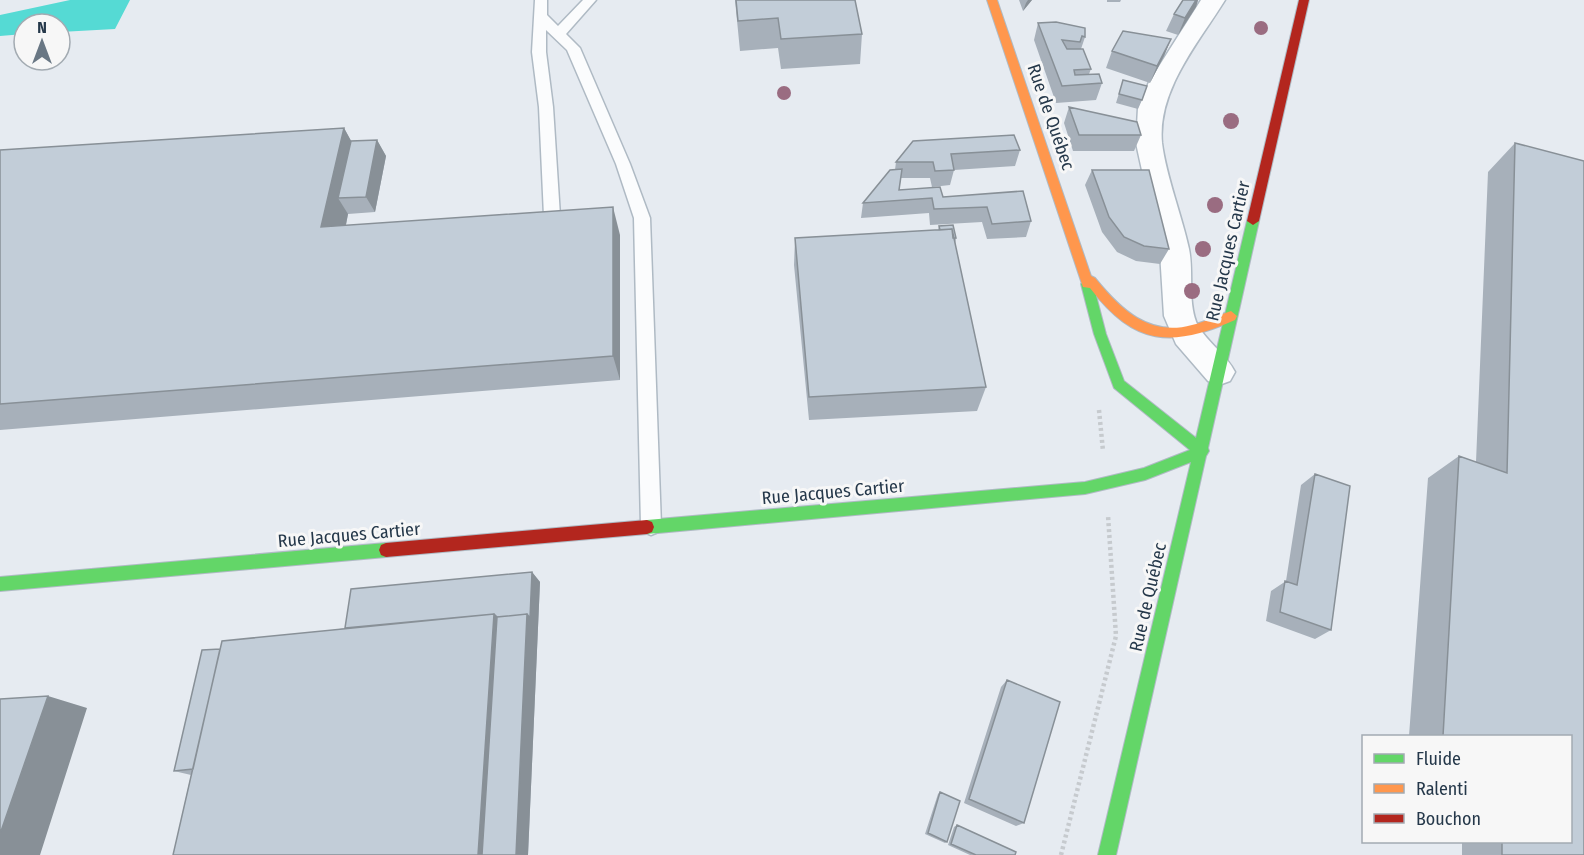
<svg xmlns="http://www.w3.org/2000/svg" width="1584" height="855" viewBox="0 0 1584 855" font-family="'Fira Sans Condensed',sans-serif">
<rect width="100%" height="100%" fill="#e6ebf1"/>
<!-- water -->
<path fill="#55dad4" d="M70 0H130L115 29 60 32V24H24V34L0 36V15Z"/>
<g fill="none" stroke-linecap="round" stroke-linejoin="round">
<!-- lane casing -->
<g stroke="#afbac4" stroke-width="3">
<path id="lane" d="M535 0H547V15L558 26 583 0H596L566 34 580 48 630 164 650 218 661 526 658 532 651 535 644 532 641 526 634 218 616 164 567 50 546 30V52L553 107 560 216 557 220H547L544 216 539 107 532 52Z"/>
</g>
<!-- street casing -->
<g stroke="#afbac4" stroke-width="3">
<path id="street" d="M1201 0H1225C1199 42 1157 90 1162 143 1166 176 1182 216 1189 249 1194 273 1187 304 1198 326 1208 343 1226 354 1235 372L1230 381 1219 385 1208 381 1176 344 1164 316 1160 252 1136 143 1138 108 1149 82Z"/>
</g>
<!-- fast casing -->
<g stroke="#afbac4" stroke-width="2">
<path id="fast" d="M1253 217 1259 221 1208 448 1209 451 1206 456 1116 855H1098L1191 462 1145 480 1085 494 647 534 642 532 640 527 642 522 647 520 1085 482 1144 468 1190 450 1114 388 1094 334 1081 284 1087 279 1093 284 1106 334 1124 381 1196 438 1247 221Z
M386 543 391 545 393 550 391 555 386 557 0 591V577Z"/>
</g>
<!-- slow casing -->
<g stroke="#afbac4" stroke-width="2">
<path id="slow" d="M987 0H997L1091 276 1095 278C1120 309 1149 337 1192 325 1206 322 1218 315 1231 311L1237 316 1235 320C1171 348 1135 346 1090 288L1083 287Z"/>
</g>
<!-- jam casing -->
<g stroke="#afbac4" stroke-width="2">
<path id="jam" d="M1299 0H1309L1259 221 1253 225 1247 221Z
M647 520 652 522 654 527 652 532 647 534 386 557 381 555 379 550 381 545 386 543Z"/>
</g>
<!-- path -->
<path stroke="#c6cace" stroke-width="4.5" stroke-dasharray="3 3" stroke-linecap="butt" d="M1099 410 1103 451
M1061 855 1116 636 1108 515"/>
<!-- lane -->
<use href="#lane" fill="#fbfcfd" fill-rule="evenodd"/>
<!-- street -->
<use href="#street" fill="#fbfcfd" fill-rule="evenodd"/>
<!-- fast -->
<use href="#fast" fill="#63d668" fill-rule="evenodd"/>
<!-- slow -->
<use href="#slow" fill="#ff974d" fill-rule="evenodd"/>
<!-- jam -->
<use href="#jam" fill="#b3261e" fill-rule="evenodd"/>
</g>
<!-- trees -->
<g fill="#9a6c81">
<circle cx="1261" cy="28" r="7"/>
<circle cx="784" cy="93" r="7"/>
<circle cx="1231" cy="121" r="8"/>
<circle cx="1215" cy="205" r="8"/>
<circle cx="1203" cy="249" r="8"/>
<circle cx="1192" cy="291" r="8"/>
</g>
<!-- wall -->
<path fill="#a7b0ba" d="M735 0H855L862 34 860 64 781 69 778 48 740 51Z
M1019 0H1032L1023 11Z
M1107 0H1121L1120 2H1107Z
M1183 0H1198L1196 7 1178 35 1166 31 1174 14Z
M1038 23 1085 37 1081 49 1091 69 1089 74 1102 83 1096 100 1056 103 1034 40Z
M1171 39 1164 56 1150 83 1106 68 1112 51Z
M1123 80 1142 100 1138 109 1116 103Z
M1069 107 1141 135 1134 151H1073L1064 123Z
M344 128 351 141 377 140 386 156 375 212 348 214 346 225 620 235V380L0 430V150Z
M913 141 1020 150 1015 166 954 170 950 185 932 187 930 178H901L899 190 943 197 1023 191 1031 221 1026 237 987 239 982 222 930 225 929 213 861 218 863 203 895 170 896 162Z
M1515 143 1584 855H1462V842H1570V736H1409L1428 478 1459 456 1476 462 1488 172Z
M1092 170 1169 249 1160 264 1136 261 1117 252 1102 232 1085 185Z
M939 226 956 238 955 245 986 387 977 411 809 420 794 265 795 238 938 230Z
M1315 474 1331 630 1315 639 1266 621 1271 591 1286 581 1301 485Z
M532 572 540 582 528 855H173L191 775 174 771 220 649 345 628Z
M1007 680 1024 823 1016 826 964 803 1001 687Z
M940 792 947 842 945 843 925 834 938 794Z
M957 825 1015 855H970L948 845 954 827Z"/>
<!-- shaded-wall -->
<path fill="#889097" d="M1028 0H1032L1023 11 1026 3Z
M1196 0H1198L1196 7 1178 35 1185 18Z
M1171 39 1164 56 1150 83 1157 66Z
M344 128 360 157 338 198 348 214 340 254 321 227Z
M377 140 386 156 375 212 366 197Z
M613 207 620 235V380L613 356Z
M532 572 540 582 528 855H516L527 614Z
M494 614 509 630 496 855H478Z
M48 696 87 708 40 855H0V834Z"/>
<!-- building -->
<path fill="#c2cdd8" stroke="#889097" stroke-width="1.5" d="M736 0H855L862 34 781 39 778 18 738 21Z
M1183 0H1196L1185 18 1174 14Z
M1056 22 1085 28V37L1082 36 1080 42 1062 40 1067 49H1083L1091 69 1074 70 1075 75 1099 74 1102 83 1062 86 1038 23Z
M1123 31 1171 39 1157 66 1112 51Z
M1123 80 1147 86 1142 100 1119 94Z
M1069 107 1137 122 1141 135H1079Z
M344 128 321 227 613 207V356L0 404V150Z
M1014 135 1020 150 951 154 954 170 935 171 933 162H896L913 141Z
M377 140 366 197 338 198 351 141Z
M1515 143 1584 161V855H1502V842H1570V736H1443L1459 456 1507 473Z
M902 169 899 190 940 187 943 197 1023 191 1031 221 992 224 987 207 934 209 932 198 863 203 890 170Z
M1092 170H1149L1169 249 1144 246 1124 237 1109 217Z
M953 225 956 238H953L952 229 940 230 939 226Z
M952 229 986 387 809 397 795 238Z
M1315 474 1350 486 1331 630 1280 612 1285 581 1297 585Z
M532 572 530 618 527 614 497 617 494 614 345 628 351 589Z
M494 614 478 855H173L222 641Z
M527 614 516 855H482L497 617Z
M220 649 193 769 174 771 202 650Z
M1007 680 1060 702 1024 823 969 799Z
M48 696 0 834V699Z
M940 792 960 801 947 842 928 833Z
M957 825 1016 852 1015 855H976L951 844Z"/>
<g text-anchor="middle" stroke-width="6" stroke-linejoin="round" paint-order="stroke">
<!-- street labels -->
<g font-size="18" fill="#25384a" stroke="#f7f7f7">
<text transform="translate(1051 117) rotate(71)" y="6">Rue de Québec</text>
<text transform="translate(1228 251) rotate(-77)" y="6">Rue Jacques Cartier</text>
<text transform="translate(833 492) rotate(-5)" y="6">Rue Jacques Cartier</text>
<text transform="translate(349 535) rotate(-5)" y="6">Rue Jacques Cartier</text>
<text transform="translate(1148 597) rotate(-77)" y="6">Rue de Québec</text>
</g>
</g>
<!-- legend -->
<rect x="1362" y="735" width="210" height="108" fill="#f7f7f7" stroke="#a3abb2" stroke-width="1.5"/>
<rect x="1374" y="754" width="30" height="9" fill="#63d668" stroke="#a3abb2" stroke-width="1.5"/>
<text x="1416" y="765" font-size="18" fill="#25384a">Fluide</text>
<rect x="1374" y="784" width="30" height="9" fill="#ff974d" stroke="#a3abb2" stroke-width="1.5"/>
<text x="1416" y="795" font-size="18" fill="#25384a">Ralenti</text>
<rect x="1374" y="814" width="30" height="9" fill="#b3261e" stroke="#a3abb2" stroke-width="1.5"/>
<text x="1416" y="825" font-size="18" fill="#25384a">Bouchon</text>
<!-- north arrow -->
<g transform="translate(42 42)"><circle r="28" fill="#f7f7f7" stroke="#a3abb2" stroke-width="1.5"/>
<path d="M0-4.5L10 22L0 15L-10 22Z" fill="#697784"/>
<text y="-9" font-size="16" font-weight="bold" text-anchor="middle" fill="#25384a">N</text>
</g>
</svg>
